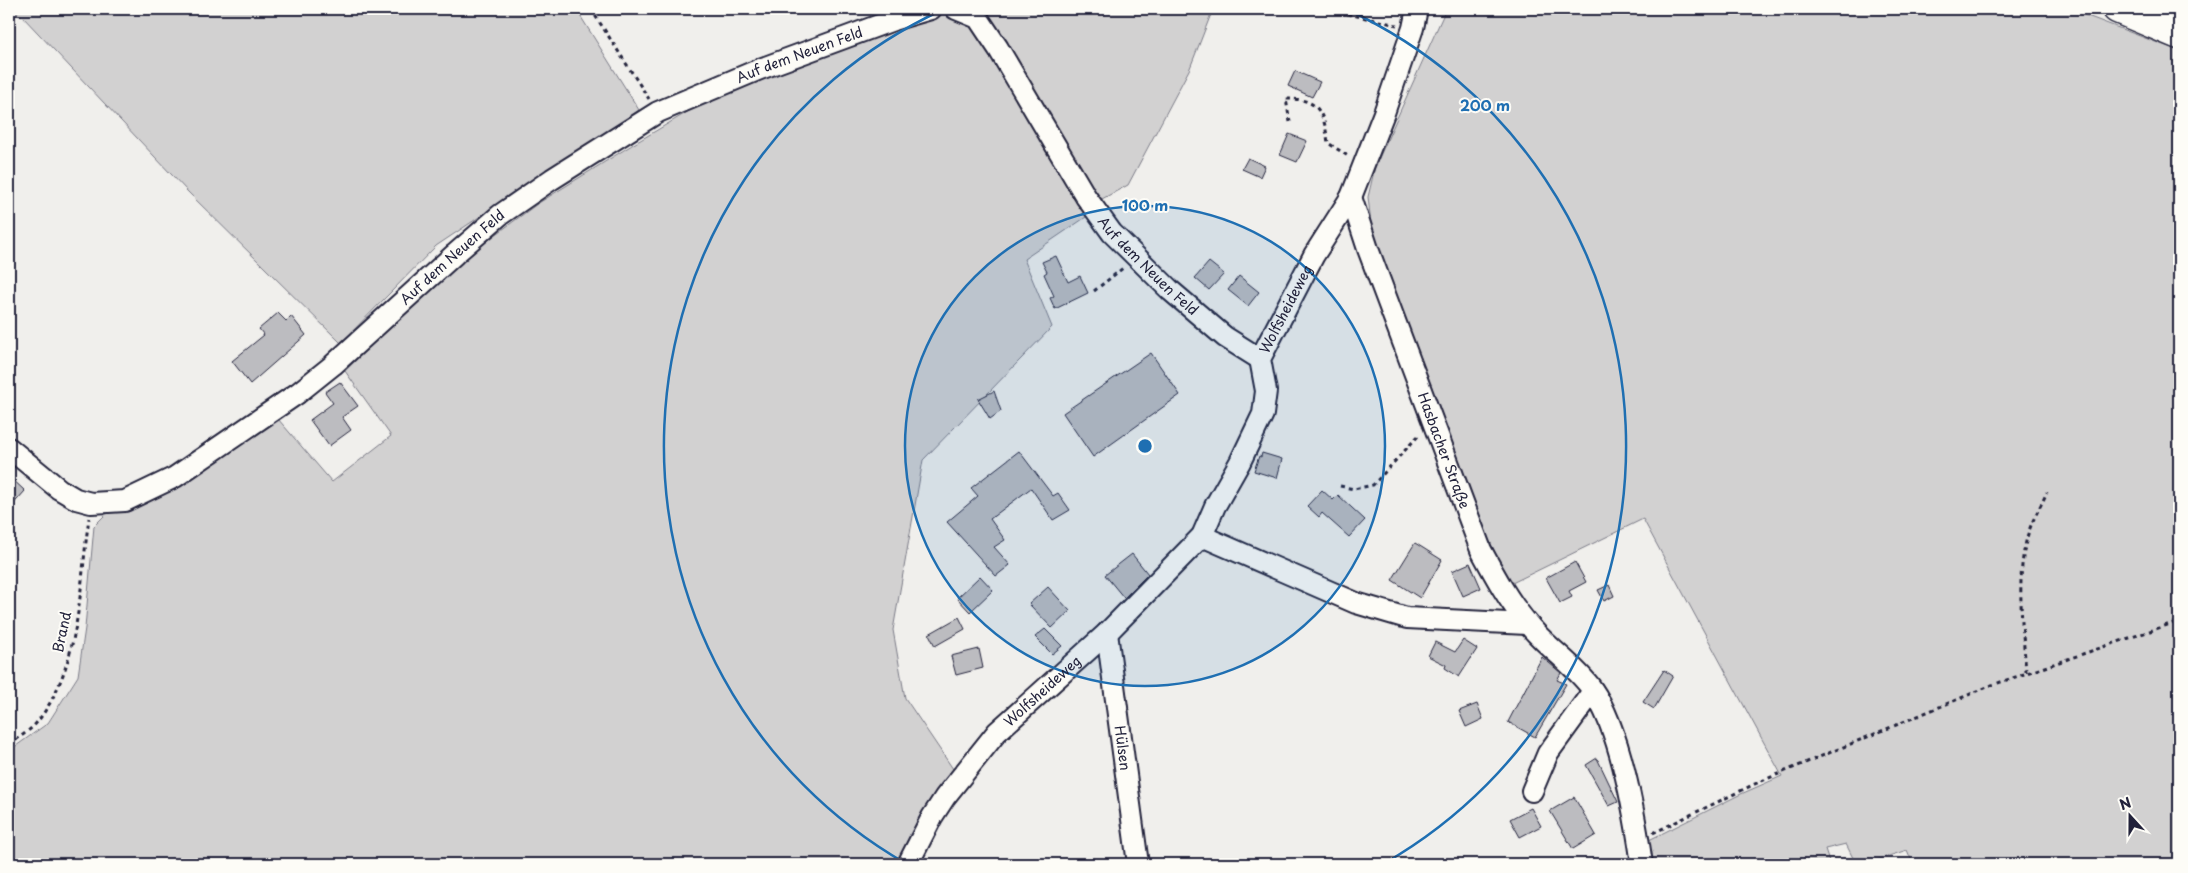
<svg xmlns="http://www.w3.org/2000/svg" width="2188" height="873" viewBox="0 0 2188 873" font-family="'Playpen Sans',sans-serif">
<rect width="100%" height="100%" fill="#f0efec"/>
<filter id="ink" filterUnits="userSpaceOnUse"><feTurbulence type="fractalNoise" baseFrequency=".02" numOctaves="2"/><feDisplacementMap in="SourceGraphic" scale="10" xChannelSelector="R" yChannelSelector="G"/><feConvolveMatrix kernelMatrix="1 2 1 2 8 2 1 2 1" color-interpolation-filters="sRGB"/></filter>
<g filter="url(#ink)">
<!-- green -->
<path fill="#d2d1d1" stroke="#7a7a86" d="M9 9H576L639 110 436 246 341 343 188 192 22 16Z
M973 9H1213L1190 68 1128 185 1100 200 990 26Z
M1446 9H2069L2179 51V864H1913L1907 850 1864 864H1856L1846 844 1825 849 1830 864H1651L1649 840 1741 794 1782 776 1643 519 1510 584 1480 521 1372 233 1368 197 1375 167Z
M944 14 970 25 994 50 1089 215 1024 259 1052 327 923 460 893 630 905 698 953 769 924 812 899 864H9V751L48 723 78 676 85 628 94 526 106 514 128 508 278 419 332 482 391 436 345 371 448 270 537 204 632 145 701 104 886 27 922 16Z"/>
<!-- building -->
<path fill="#bcbcc0" stroke="#22223b" d="M1295 71 1320 82 1312 97 1288 86Z
M1289 134 1307 141 1297 162 1280 155Z
M1248 158 1265 166 1260 177 1242 169Z
M1056 256 1068 282 1080 276 1088 293 1055 309 1050 298 1054 296 1044 274 1047 272 1042 262Z
M1209 262 1224 274 1209 290 1195 278Z
M1239 276 1259 292 1248 306 1228 290Z
M278 313 286 321 291 316 306 335 250 384 232 361 264 335 259 329Z
M1151 353 1180 395 1093 457 1063 413Z
M340 382 358 406 342 417 351 430 329 446 310 420 333 403 325 392Z
M994 391 1001 411 990 419 978 399Z
M1019 451 1053 496 1058 493 1070 510 1053 520 1031 488 990 519 1005 540 994 547 1010 565 996 576 947 522 978 496 971 488Z
M1262 453 1282 459 1277 478 1254 471 1259 456 1261 457Z
M9 476 25 491 9 509Z
M1322 490 1333 500 1338 495 1365 520 1349 537 1322 513 1319 517 1307 506Z
M1415 543 1442 560 1420 598 1392 580Z
M1132 554 1148 574 1124 598 1105 575Z
M1575 562 1586 582 1569 591 1572 597 1560 603 1546 578Z
M1470 563 1481 588 1463 596 1452 571Z
M980 576 993 590 970 612 957 598Z
M1609 585 1614 596 1604 601 1598 590Z
M1048 587 1070 611 1052 628 1029 604Z
M959 617 965 629 935 646 929 634Z
M1045 629 1062 646 1052 654 1035 637Z
M1463 640 1477 649 1459 677 1445 668 1446 665 1428 656 1435 642 1455 652Z
M979 649 983 668 956 675 951 656Z
M1542 657 1561 673 1557 680 1566 684 1535 737 1508 722Z
M1664 670 1673 676 1654 709 1643 702Z
M1477 704 1483 719 1466 727 1459 711Z
M1597 758 1618 802 1609 806 1586 765Z
M1574 797 1596 835 1573 849 1550 811Z
M1531 808 1541 826 1520 837 1510 819Z"/>
<g fill="none" stroke-linecap="round" stroke-linejoin="round">
<!-- minor casing -->
<g stroke="#22223b" stroke-width="24">
<g id="minor">
<path id="s1" d="M956 9 978 18 998 48 1086 197 1112 233 1171 291 1225 337 1260 359"/>
<path id="s2" d="M1351 197 1368 249 1481 550C1495 576 1509 602 1528 624 1547 648 1574 664 1592 689 1620 728 1635 816 1642 864"/>
<path id="s3" d="M9 448 59 489 76 499 91 503 125 501 175 477 298 393 333 365 455 254 500 215 552 179 658 112 760 69 893 20 931 9"/>
<path d="M1202 536 1356 603 1407 618 1527 624"/>
<path id="s4" d="M1107 633 1138 864"/>
<path d="M1532 791 1548 753 1593 691"/>
<path id="s5" d="M908 864 932 817 945 797 997 732 1107 633 1202 536 1215 506 1240 462 1263 414 1266 391 1260 359 1314 255 1351 197 1384 113 1413 28 1417 9"/>
</g>
</g>
<!-- highway casing -->
<g stroke="#22223b" stroke-width="31">
<path id="highway" d="M2117 9 2179 35"/>
</g>
<!-- path -->
<path stroke="#22223b" stroke-width="3" stroke-dasharray="4 4" stroke-linecap="butt" d="M591 9 649 99
M1341 9 1348 14 1397 25
M1290 122 1286 99C1319 98 1324 113 1328 143L1348 156
M1094 291 1123 268
M1340 486 1354 489 1373 485 1419 435
M2026 672C2023 627 2015 578 2028 534 2032 520 2041 506 2047 492
M9 745C18 738 31 730 38 721 82 663 79 586 89 518
M1653 833 1757 783 1992 685 2179 621"/>
<!-- minor -->
<use href="#minor" stroke="#fdfcf7" stroke-width="20"/>
<!-- highway -->
<use href="#highway" stroke="#fdfcf7" stroke-width="28"/>
</g>
</g>
<!-- distance rings -->
<circle cx="1145" cy="446" r="240" fill="#1f6fb2" fill-opacity=".12"/>
<g fill="none" stroke="#1f6fb2" stroke-width="2.5">
<circle cx="1145" cy="446" r="240"/>
<path d="M905 863A481 481 0 0 1 942 10M1348 10A481 481 0 0 1 1385 863"/>
</g>
<g text-anchor="middle" stroke-width="4" stroke-linejoin="round" paint-order="stroke">
<!-- street labels -->
<g font-size="14" fill="#22223b" stroke="#fdfcf7">
<text dy="5" stroke="none"><textPath href="#s3" startOffset="949">Auf dem Neuen Feld</textPath></text>
<text dy="5" stroke="none"><textPath href="#s3" startOffset="544">Auf dem Neuen Feld</textPath></text>
<text dy="5" stroke="none"><textPath href="#s1" startOffset="326">Auf dem Neuen Feld</textPath></text>
<text dy="5" stroke="none"><textPath href="#s5" startOffset="692">Wolfsheideweg</textPath></text>
<text dy="5" stroke="none"><textPath href="#s2" startOffset="270">Hasbacher Straße</textPath></text>
<text transform="translate(62 632) rotate(-78)" y="5">Brand</text>
<text dy="5" stroke="none"><textPath href="#s5" startOffset="221">Wolfsheideweg</textPath></text>
<text dy="5" stroke="none"><textPath href="#s4" startOffset="116">Hülsen</textPath></text>
</g>
</g>
<circle cx="1145" cy="446" r="8" fill="#1f6fb2" stroke="#fdfcf7" stroke-width="2.5"/>
<g font-size="15" text-anchor="middle" font-weight="bold" fill="#1f6fb2" stroke="#fdfcf7" stroke-width="4" stroke-linejoin="round" paint-order="stroke">
<text x="1485" y="111">200 m</text>
<text x="1145" y="211">100 m</text>
</g>
<!-- margin -->
<rect width="2188" height="873" fill="none" stroke="#fdfcf7" stroke-width="30"/>
<rect x="15" y="15" width="2158" height="843" fill="none" stroke="#22223b" stroke-width="2" filter="url(#ink)"/>
<!-- north arrow -->
<g transform="translate(2130 816) rotate(339)" stroke="#fdfcf7" stroke-width="4" paint-order="stroke">
<path d="M0-4L9 19L0 12L-9 19Z" fill="#22223b"/>
<text y="-8" font-size="14" font-weight="bold" text-anchor="middle" fill="#22223b">N</text>
</g>
</svg>
